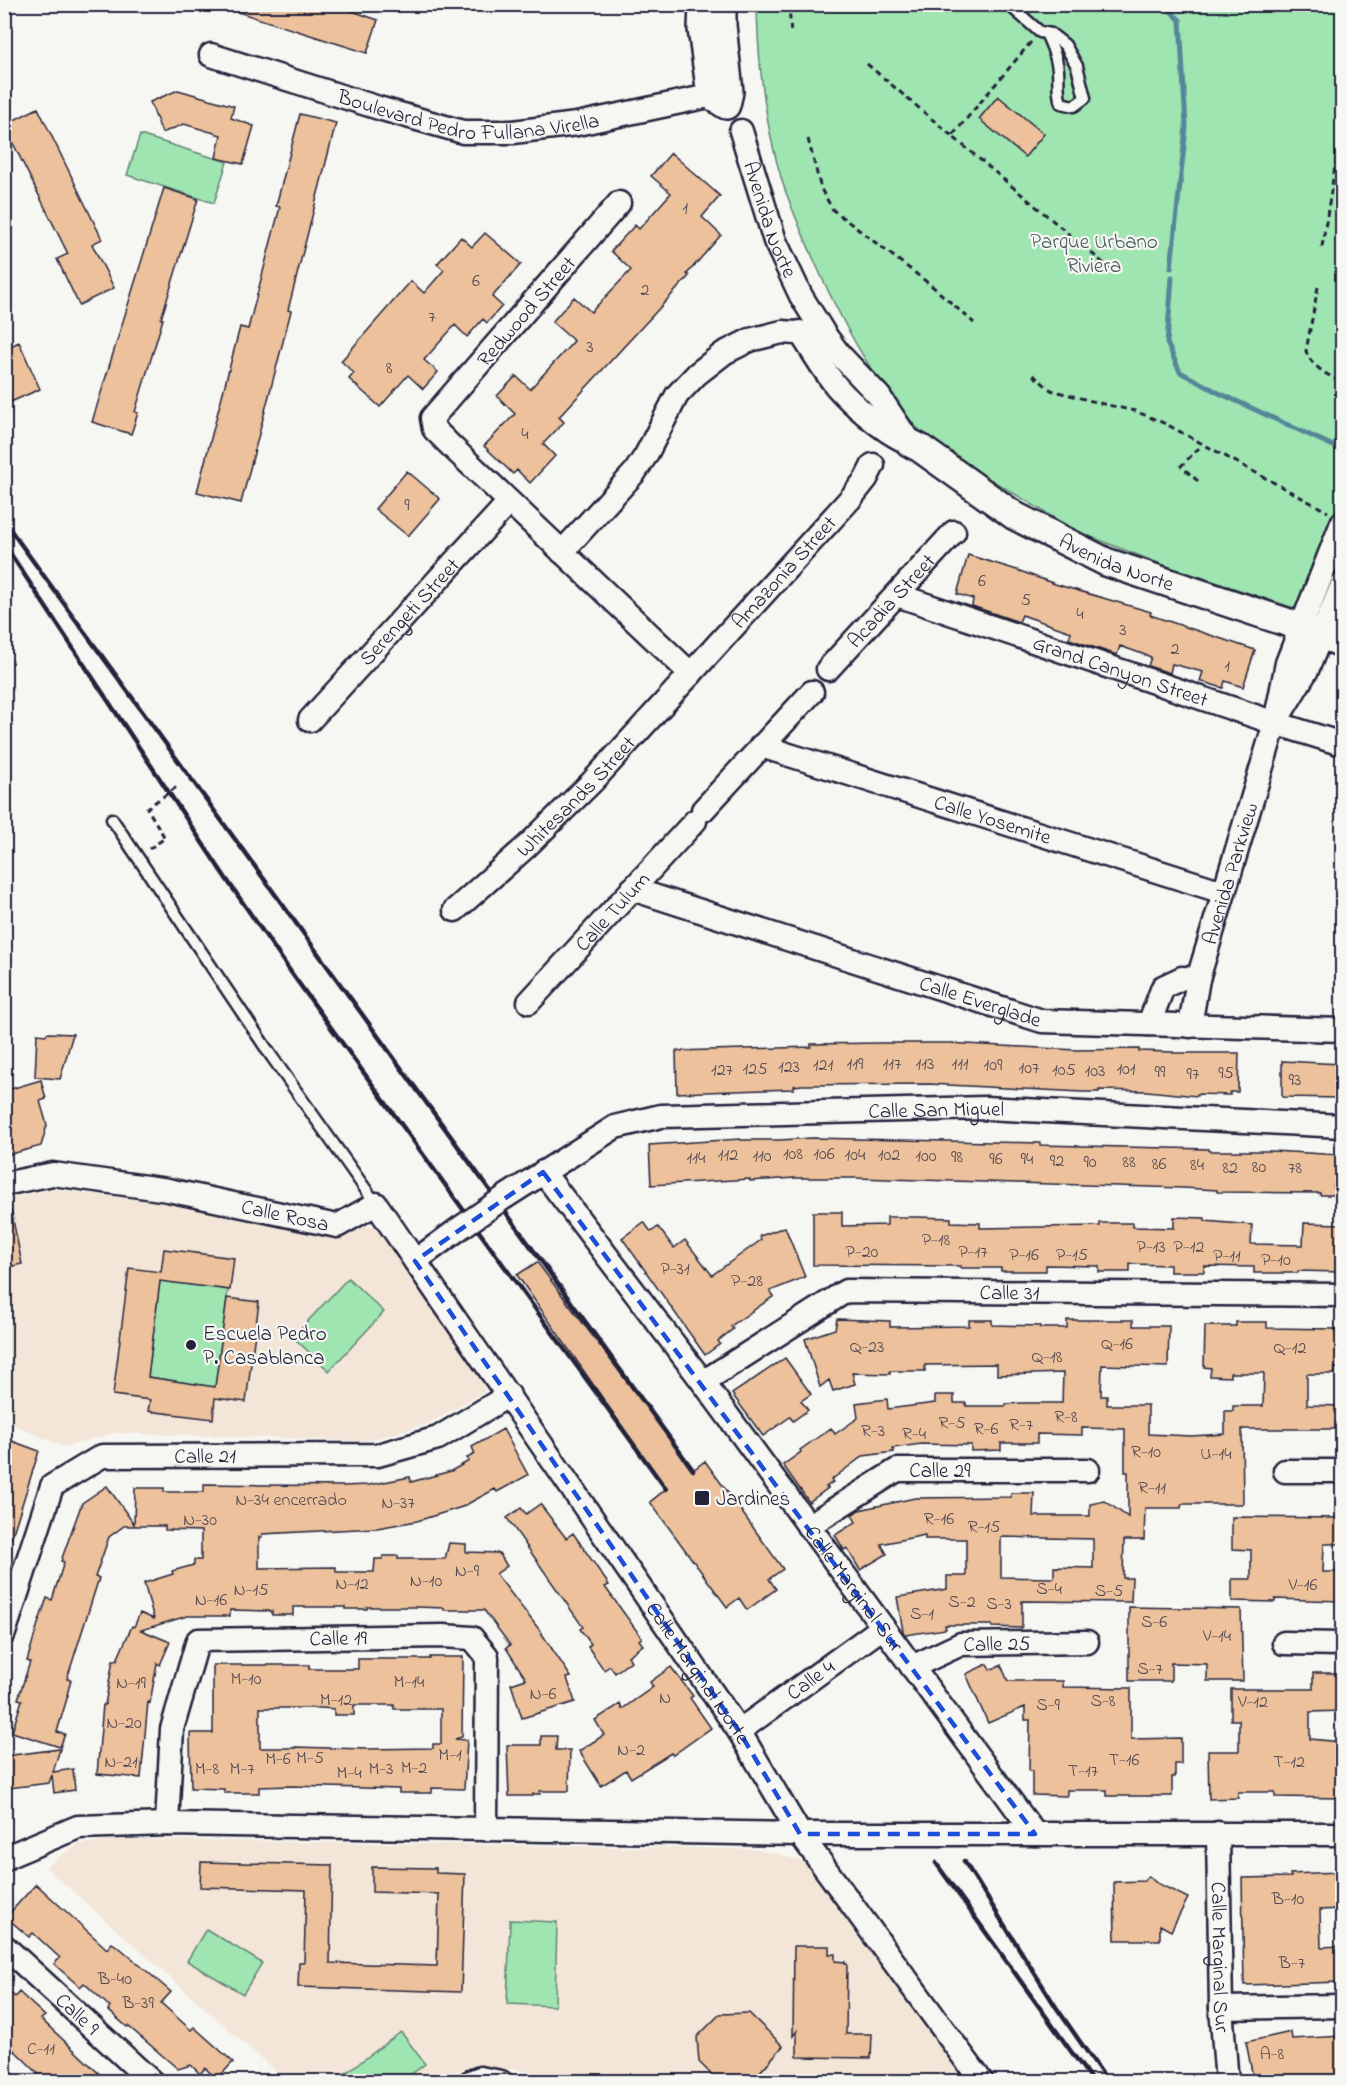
<svg xmlns="http://www.w3.org/2000/svg" width="1347" height="2086" viewBox="0 0 1347 2086" font-family="'Indie Flower',sans-serif">
<rect width="100%" height="100%" fill="#f6f6f2"/>
<filter id="ink" filterUnits="userSpaceOnUse"><feTurbulence type="fractalNoise" baseFrequency=".0167" numOctaves="2"/><feDisplacementMap in="SourceGraphic" scale="12" xChannelSelector="R" yChannelSelector="G"/><feConvolveMatrix kernelMatrix="1 2 1 2 8 2 1 2 1" color-interpolation-filters="sRGB"/></filter>
<g filter="url(#ink)">
<!-- built -->
<path fill="#f3e6d8" d="M55 1189 185 1206 335 1235 366 1226 377 1229 477 1371 483 1382 485 1392 427 1424 366 1441 114 1433 64 1447 5 1421V1198Z
M118 1839 750 1849 778 1854 808 1863 966 2081 594 2082 513 2069 469 2068 437 2076 431 2081H287L45 1867 78 1844Z"/>
<!-- green -->
<path fill="#9fe5b1" stroke="#608476" stroke-width="1.5" d="M757 5H1342V624L1158 563 1076 531 990 479C986 479 980 480 977 479 967 475 936 447 927 438 881 392 851 340 823 280 809 249 794 216 783 184 765 126 758 64 757 5Z
M140 135 227 162 214 203 127 175Z
M348 1278 384 1312 329 1371 293 1337Z
M160 1281 228 1290 215 1387 148 1377Z
M510 1920 557 1922 555 2006 507 2004Z
M206 1929 262 1963 243 1994 187 1961Z
M401 2032 425 2064 402 2081H335Z"/>
<g fill="none" stroke-linecap="round" stroke-linejoin="round">
<!-- stream -->
<path stroke="#578699" stroke-width="5" d="M1163 4 1180 20 1186 127 1171 268
M1172 277 1167 343 1180 372 1219 393 1342 450"/>
</g>
<!-- building -->
<path fill="#ecc19b" stroke="#22223b" stroke-width="1.5" fill-rule="evenodd" d="M225 4H332L378 20 367 53 225 8Z
M178 90 234 106 231 118 254 126 243 164 216 158 221 135 184 124 162 133 150 102Z
M998 96 1044 134 1025 157 979 119Z
M38 108 102 239 92 244 114 288 79 305 57 259 68 254 4 125Z
M300 114 336 123 288 310 291 311 241 503 197 492 240 327 248 329 280 207 276 206Z
M671 153 720 196 702 217 721 235 687 274 689 276 559 417 564 422 543 444 555 456 530 483 517 470 513 474 484 446 515 414 497 396 516 376 530 389 574 341 552 322 574 297 591 312 631 270 611 251 635 225 639 229 671 193 651 176Z
M164 188 198 199 161 319H163L135 412 138 413 131 434 92 422Z
M485 233 521 264 492 297 502 306 487 323 483 319 467 337 455 325 424 360 438 372 423 389 408 375 380 407 349 379 354 373 341 361 411 281 424 293 444 270 437 264 461 237 472 247Z
M19 342 40 389 4 405V349Z
M407 471 440 499 408 536 375 509Z
M968 555 1017 570 1055 584 1151 612 1150 615 1255 650 1243 687 1225 681 1223 688 1200 681 1203 672 1172 664 1170 673 1148 666 1151 657 1120 646 1117 655 1069 639 1071 632 1022 615 1019 622 972 606 973 599 957 594Z
M47 1033 73 1034 60 1079 35 1077 37 1034 46 1035Z
M880 1043H948L1077 1050 1139 1049V1051L1173 1052V1053H1239L1238 1092H1230V1095L1197 1094V1096L1147 1091 1099 1090V1092H1082L929 1084 802 1085 794 1086V1089L677 1093 676 1051 811 1047V1044Z
M1282 1061 1341 1064V1098L1282 1097Z
M41 1080 46 1099 40 1101 47 1125 41 1146 4 1156V1091Z
M812 1138 1040 1143V1145L1209 1149V1151H1272L1342 1155V1184H1334V1195H1320V1193L1217 1192V1190L1184 1188 856 1178H795L750 1181V1179L651 1185 649 1145 740 1139V1140H780Z
M4 1210H11L22 1264 4 1268Z
M813 1212H842V1226L887 1225V1217H916L951 1218V1222L980 1223V1228L1100 1226V1223H1133V1227L1174 1228V1217L1205 1218V1221L1252 1225 1251 1244 1303 1245 1304 1223 1342 1224V1272L1298 1271V1273H1254V1267L1204 1266V1272H1170V1265L1130 1264V1272H1099V1266L1046 1265V1271H1001V1268H961V1266L813 1265Z
M644 1222 651 1232 658 1227 674 1248 685 1240 712 1275 761 1240 760 1236 785 1227 805 1277 770 1291 774 1296 731 1326 733 1329 718 1341 720 1344 705 1355 622 1238Z
M164 1249 234 1258 230 1290 160 1281 148 1377 215 1387 227 1298 259 1302 246 1402 215 1398 213 1419 148 1411 150 1400 113 1395 129 1268 161 1272Z
M537 1262 693 1470 705 1461 783 1569 769 1579 776 1589 747 1610 739 1598 727 1607 650 1502 666 1489 517 1275Z
M837 1319 890 1321V1327L969 1326V1320H992V1325L1040 1326V1328H1067V1320H1133V1326H1169L1168 1367 1102 1365 1101 1396H1107V1405H1148V1434L1191 1436 1225 1434V1411H1233V1406H1263L1264 1373H1230V1377L1210 1376 1211 1368 1204 1367 1205 1326H1236V1322H1267V1328L1338 1329V1368H1335V1374H1307V1405L1342 1406V1429H1242L1243 1504H1182L1181 1508H1145L1144 1540H1124L1123 1578H1132L1131 1602 1022 1601V1628L992 1627V1625H945L946 1629 905 1635 903 1631 897 1597 947 1589V1576H966V1539H925V1535L881 1544 887 1554 860 1570 847 1548 844 1550 835 1535 856 1522 852 1515 859 1510 915 1498 1011 1497V1493H1034L1033 1516H1090V1504L1105 1501 1128 1517V1472H1125V1429L1082 1428V1435L1037 1434V1443H1001V1450L971 1451V1445L921 1444 893 1448 894 1452 863 1456 831 1480 833 1482 826 1487 828 1488 809 1502 783 1465 801 1452 800 1450 831 1428 835 1434 858 1418 856 1403 887 1399 888 1409 935 1403V1395H954V1403H966V1406H1006V1404L1022 1403H1062L1063 1373 997 1375V1364L925 1365V1371H890V1374L852 1373 855 1384 833 1391 829 1380 820 1387 805 1339 835 1329ZM1001 1537 1093 1539V1568L1054 1567V1578L1001 1577Z
M785 1358 811 1394 801 1401 808 1410 793 1421 790 1417 763 1436 732 1394Z
M503 1429 528 1475 497 1492 495 1489 462 1507 417 1521 377 1528 262 1534V1537H259V1568L336 1567V1572H374L375 1559H382L383 1556H398V1559H445L449 1543 466 1544V1552L499 1553 507 1566 496 1574 538 1628 571 1677 567 1678 575 1702 522 1718 511 1684 526 1679 506 1648 510 1645 484 1610H444V1608L417 1607H367V1609H345V1607H293V1615H272V1611L230 1610V1616H187L141 1630 170 1642 160 1665 157 1663 150 1703 148 1702 141 1778 97 1774 103 1705H105L113 1660H117L132 1626 134 1627 140 1613 154 1619 144 1583 173 1574 172 1571 194 1565V1560H201V1531L165 1530V1526H124L109 1537 95 1577 99 1578 67 1679 71 1680 67 1695H68L57 1732 65 1734 60 1747 12 1732 22 1700 18 1699 30 1662 27 1661 37 1627 47 1598 52 1600 64 1562 61 1561 72 1530 82 1503 107 1486 134 1524 135 1488H164V1492H204V1484L341 1486 369 1485 410 1477 411 1482 451 1471 469 1461 467 1458 475 1454 472 1447Z
M4 1438 39 1451 7 1552 4 1551Z
M540 1504 566 1538 573 1533 609 1585 605 1587 642 1638 639 1640 643 1645 628 1656 631 1661 615 1673 610 1666 604 1670 588 1647 591 1644 580 1629 583 1627 507 1518 521 1508 526 1514Z
M1232 1517 1342 1518V1544H1324L1323 1572H1342V1601L1275 1599V1602L1232 1601V1579H1251V1550L1232 1549Z
M1129 1607 1241 1609 1243 1681H1207V1664L1171 1663V1681H1129Z
M430 1657H463L462 1737 455 1739 467 1740 464 1789 432 1788V1793H399V1789L291 1786 259 1787V1793H224V1789L191 1788 190 1733H213V1665H309V1669H358V1659H430ZM354 1705H394V1709H441V1744H433V1748L365 1749 295 1747V1748H260V1708H321L334 1709V1715H354Z
M987 1664 990 1670 1001 1665 1008 1681H1063V1687L1131 1688V1739L1181 1738V1764H1175V1777H1172V1796H1107V1790H1067V1796L1032 1795V1771H1029L1030 1720H1025V1707L988 1723 966 1674Z
M671 1667 693 1696 690 1698 711 1728 673 1755 671 1753 631 1778 626 1770 601 1786 579 1751 604 1735 595 1720 620 1704 622 1709 653 1687 650 1682Z
M1313 1673H1342V1711L1310 1712V1739L1342 1742V1798L1275 1797V1792H1238V1798L1209 1799 1208 1751H1239V1720H1231V1689H1313Z
M541 1736H557L556 1750H570L569 1791H540V1794H533V1796H509L507 1745H541Z
M60 1749 53 1772 73 1769 75 1790 54 1793 52 1775 49 1783 9 1788 5 1756Z
M201 1862 332 1865 330 1963 437 1966 439 1894 372 1892V1867L436 1868V1873L465 1874 461 1992 298 1987 299 1962H304L306 1890 200 1887Z
M1340 1872 1341 1909 1320 1910 1321 1947 1342 1946V1982L1244 1985 1242 1878 1291 1877 1290 1874Z
M1149 1876 1155 1882 1188 1898 1171 1931 1160 1925V1940H1115L1114 1882 1144 1881Z
M36 1884 107 1949 112 1943 121 1949 171 1992 161 2003 191 2030 194 2027 233 2062 217 2079 205 2068 200 2074 191 2065 178 2069 128 2026 127 2027 108 2010 110 2007 84 1983 80 1987 54 1964 60 1958 33 1933 29 1937 6 1917Z
M794 1946H829V1954H835V1961L845 1962V1964H847L846 2034H872L871 2058 797 2057V2031L793 2036Z
M4 1987 15 1997 19 1992 45 2016 41 2019 108 2082H47L14 2050 4 2061Z
M749 2013 783 2046 751 2082H719L699 2062 697 2037 720 2014Z
M1291 2032 1292 2039 1342 2036V2082H1254L1246 2042Z"/>
<g fill="none" stroke-linecap="round" stroke-linejoin="round">
<!-- service casing -->
<g stroke="#22223b" stroke-width="15">
<path id="service" d="M1008 4 1040 32 1051 34 1065 45 1077 66 1085 98 1074 106 1061 103C1057 91 1059 82 1058 70 1057 56 1051 45 1046 33
M112 819 272 1057 376 1204"/>
</g>
<!-- minor casing -->
<g stroke="#22223b" stroke-width="27">
<g id="minor">
<path id="s1" d="M211 55 382 109 463 132H513L577 124 728 92"/>
<path id="s2" d="M741 131 775 241 801 296 825 335 839 354 879 396 910 443"/>
<path d="M619 203 432 418 434 429 452 447 691 674"/>
<path d="M800 332C812 350 823 370 837 387 853 405 882 430 903 440"/>
<path d="M562 552 635 472 646 455 677 395 697 374 724 353 750 340 782 332 825 335"/>
<path id="s3" d="M897 595 1275 723 1342 744"/>
<path id="s4" d="M828 669 954 532"/>
<path d="M1282 711 1307 670 1342 585"/>
<path id="s5" d="M310 720 509 502"/>
<path id="s6" d="M761 746 1223 892"/>
<path d="M703 810 812 692"/>
<path id="s7" d="M632 889 1042 1021 1342 1030"/>
<path id="s8" d="M455 910 527 846 592 782 851 498 866 479 873 465"/>
<path id="s9" d="M529 1002 695 821"/>
<path d="M1149 1024 1163 987 1182 978 1198 979"/>
<path id="s10" d="M1190 1026 1198 979 1275 723 1287 663 1342 523"/>
<path id="s11" d="M543 1172 703 1382 1035 1834"/>
<path id="s12" d="M4 1184 53 1174 168 1190 337 1226 376 1204 415 1261 460 1228"/>
<path id="s13" d="M505 1197 615 1127 661 1116 985 1108 1342 1126"/>
<path id="s14" d="M415 1261 739 1731 800 1834 982 2082"/>
<path id="s15" d="M703 1382 846 1291 1342 1295"/>
<path d="M1285 1471H1342"/>
<path id="s16" d="M808 1526 897 1470H1088"/>
<path id="s17" d="M4 1633 52 1486 102 1456 378 1455 438 1438 509 1395"/>
<path d="M1284 1643 1342 1644"/>
<path id="s18" d="M912 1667 961 1644 1087 1642"/>
<path id="s19" d="M739 1731 883 1627"/>
<path id="s20" d="M167 1824 172 1729 198 1640 443 1636 472 1638 487 1656 486 1829"/>
<path id="s21" d="M1218 1833 1221 2008 1227 2082"/>
<path d="M4 1860 9 1856 78 1827 167 1824 800 1834H1342"/>
<path id="s22" d="M4 1946 152 2082"/>
<path d="M1221 2008 1342 2006"/>
<path d="M470 2082 480 2078 501 2082"/>
</g>
</g>
<!-- tertiary casing -->
<g stroke="#22223b" stroke-width="32">
<g id="tertiary">
<path d="M703 4 702 29 711 95 726 105 729 92 722 25V4"/>
<path id="s23" d="M910 443 920 448 1015 516 1106 562 1301 627 1342 643"/>
</g>
</g>
<!-- path -->
<path stroke="#22223b" stroke-width="3" stroke-dasharray="6 4.5" stroke-linecap="butt" d="M789 4 791 35
M1031 42 952 136 1114 272
M867 64 952 136
M808 139 821 189 833 210 932 286 974 323
M1322 247 1342 123
M1318 287 1306 351C1311 366 1328 376 1342 382
M1033 375 1051 390 1099 403 1135 411 1166 424 1328 512
M1198 481 1181 466 1202 445
M149 849 165 838 147 808 178 786"/>
<!-- service -->
<use href="#service" stroke="#f6f6f2" stroke-width="10"/>
<!-- minor -->
<use href="#minor" stroke="#f6f6f2" stroke-width="22"/>
<!-- tertiary -->
<use href="#tertiary" stroke="#f6f6f2" stroke-width="27"/>
<!-- rail -->
<path stroke="#22223b" stroke-width="4.5" d="M4 521 693 1470
M4 544 225 877 295 978 666 1489
M964 1861 1056 2007 1108 2082
M936 1863 1093 2082"/>
<!-- minor-bridge casing -->
<g stroke="#22223b" stroke-width="27" stroke-linecap="butt">
<path id="minor-bridge" d="M460 1228 505 1197"/>
</g>
<!-- minor-bridge -->
<use href="#minor-bridge" stroke="#f6f6f2" stroke-width="22"/>
</g>
</g>
<!-- marked area -->
<path fill="none" stroke="#1d4ed8" stroke-width="4.5" stroke-dasharray="12 8" stroke-linejoin="round" d="M543 1172 1035 1834H800L739 1731 415 1261Z"/>
<!-- markers -->
<g fill="#22223b" stroke="#f6f6f2" stroke-width="2">
<circle cx="191" cy="1345" r="6"/>
<rect x="694" y="1490" width="16" height="16" rx="3"/>
</g>
<g text-anchor="middle" stroke-width="4.5" stroke-linejoin="round" paint-order="stroke">
<!-- number labels -->
<g font-size="18" fill="#544a53">
<text x="685" y="213">1</text>
<text x="476" y="286">6</text>
<text x="645" y="295">2</text>
<text x="432" y="322">7</text>
<text x="590" y="352">3</text>
<text x="389" y="373">8</text>
<text x="525" y="439">4</text>
<text x="407" y="510">9</text>
<text x="982" y="586">6</text>
<text x="1026" y="605">5</text>
<text x="1080" y="619">4</text>
<text x="1123" y="635">3</text>
<text x="1175" y="654">2</text>
<text x="1227" y="671">1</text>
<text x="855" y="1069">119</text>
<text x="892" y="1069">117</text>
<text x="925" y="1069">113</text>
<text x="960" y="1069">111</text>
<text x="823" y="1070">121</text>
<text x="993" y="1070">109</text>
<text x="789" y="1072">123</text>
<text x="1029" y="1073">107</text>
<text x="755" y="1074">125</text>
<text x="1126" y="1074">101</text>
<text x="722" y="1075">127</text>
<text x="1064" y="1075">105</text>
<text x="1095" y="1076">103</text>
<text x="1160" y="1077">99</text>
<text x="1226" y="1078">95</text>
<text x="1193" y="1079">97</text>
<text x="1295" y="1085">93</text>
<text x="793" y="1159">108</text>
<text x="824" y="1159">106</text>
<text x="728" y="1160">112</text>
<text x="855" y="1160">104</text>
<text x="889" y="1160">102</text>
<text x="762" y="1161">110</text>
<text x="926" y="1161">100</text>
<text x="957" y="1162">98</text>
<text x="696" y="1163">114</text>
<text x="996" y="1164">96</text>
<text x="1027" y="1164">94</text>
<text x="1057" y="1166">92</text>
<text x="1090" y="1167">90</text>
<text x="1129" y="1167">88</text>
<text x="1159" y="1169">86</text>
<text x="1197" y="1170">84</text>
<text x="1259" y="1172">80</text>
<text x="1230" y="1173">82</text>
<text x="1295" y="1173">78</text>
<text x="936" y="1245">P-18</text>
<text x="1151" y="1252">P-13</text>
<text x="1189" y="1252">P-12</text>
<text x="862" y="1257">P-20</text>
<text x="973" y="1257">P-17</text>
<text x="1024" y="1260">P-16</text>
<text x="1072" y="1260">P-15</text>
<text x="1227" y="1261">P-11</text>
<text x="1276" y="1265">P-10</text>
<text x="675" y="1274">P-31</text>
<text x="747" y="1286">P-28</text>
<text x="1117" y="1349">Q-16</text>
<text x="867" y="1352">Q-23</text>
<text x="1290" y="1353">Q-12</text>
<text x="1047" y="1362">Q-18</text>
<text x="1066" y="1422">R-8</text>
<text x="952" y="1428">R-5</text>
<text x="1021" y="1430">R-7</text>
<text x="986" y="1434">R-6</text>
<text x="873" y="1436">R-3</text>
<text x="914" y="1439">R-4</text>
<text x="1146" y="1457">R-10</text>
<text x="1216" y="1459">U-14</text>
<text x="1152" y="1493">R-11</text>
<text x="291" y="1505">N-34 encerrado</text>
<text x="398" y="1508">N-37</text>
<text x="939" y="1524">R-16</text>
<text x="200" y="1525">N-30</text>
<text x="984" y="1532">R-15</text>
<text x="467" y="1576">N-9</text>
<text x="426" y="1586">N-10</text>
<text x="352" y="1589">N-12</text>
<text x="1303" y="1590">V-16</text>
<text x="1049" y="1594">S-4</text>
<text x="251" y="1595">N-15</text>
<text x="1109" y="1596">S-5</text>
<text x="211" y="1605">N-16</text>
<text x="962" y="1607">S-2</text>
<text x="999" y="1609">S-3</text>
<text x="922" y="1619">S-1</text>
<text x="1154" y="1627">S-6</text>
<text x="1217" y="1641">V-14</text>
<text x="1150" y="1674">S-7</text>
<text x="246" y="1684">M-10</text>
<text x="409" y="1687">M-14</text>
<text x="131" y="1688">N-19</text>
<text x="543" y="1699">N-6</text>
<text x="665" y="1703">N</text>
<text x="336" y="1705">M-12</text>
<text x="1103" y="1706">S-8</text>
<text x="1253" y="1707">V-12</text>
<text x="1048" y="1710">S-9</text>
<text x="124" y="1728">N-20</text>
<text x="631" y="1755">N-2</text>
<text x="450" y="1760">M-1</text>
<text x="310" y="1763">M-5</text>
<text x="278" y="1764">M-6</text>
<text x="1124" y="1765">T-16</text>
<text x="121" y="1767">N-21</text>
<text x="1289" y="1767">T-12</text>
<text x="414" y="1773">M-2</text>
<text x="207" y="1774">M-8</text>
<text x="242" y="1774">M-7</text>
<text x="381" y="1774">M-3</text>
<text x="1083" y="1776">T-17</text>
<text x="349" y="1778">M-4</text>
<text x="1288" y="1904">B-10</text>
<text x="1292" y="1968">B-7</text>
<text x="115" y="1984">B-40</text>
<text x="138" y="2008">B-39</text>
<text x="41" y="2054">C-11</text>
<text x="1272" y="2059">A-8</text>
</g>
<!-- street labels -->
<g font-size="21" fill="#22223b" stroke="#f6f6f2">
<text dy="7" stroke="none"><textPath href="#s1" startOffset="267">Boulevard Pedro Fullana Virella</textPath></text>
<text dy="7" stroke="none"><textPath href="#s2" startOffset="93">Avenida Norte</textPath></text>
<text transform="translate(526 311) rotate(-49)" y="7">Redwood Street</text>
<text dy="7" stroke="none"><textPath href="#s23" startOffset="240">Avenida Norte</textPath></text>
<text dy="7" stroke="none"><textPath href="#s8" startOffset="472">Amazonia Street</textPath></text>
<text dy="7" stroke="none"><textPath href="#s4" startOffset="93">Acadia Street</textPath></text>
<text dy="7" stroke="none"><textPath href="#s5" startOffset="147">Serengeti Street</textPath></text>
<text dy="7" stroke="none"><textPath href="#s3" startOffset="236">Grand Canyon Street</textPath></text>
<text dy="7" stroke="none"><textPath href="#s8" startOffset="166">Whitesands Street</textPath></text>
<text dy="7" stroke="none"><textPath href="#s6" startOffset="243">Calle Yosemite</textPath></text>
<text dy="7" stroke="none"><textPath href="#s10" startOffset="158">Avenida Parkview</textPath></text>
<text dy="7" stroke="none"><textPath href="#s9" startOffset="123">Calle Tulum</textPath></text>
<text dy="7" stroke="none"><textPath href="#s7" startOffset="366">Calle Everglade</textPath></text>
<text dy="7" stroke="none"><textPath href="#s13" startOffset="453">Calle San Miguel</textPath></text>
<text dy="7" stroke="none"><textPath href="#s12" startOffset="286">Calle Rosa</textPath></text>
<text dy="7" stroke="none"><textPath href="#s15" startOffset="333">Calle 31</textPath></text>
<text dy="7" stroke="none"><textPath href="#s17" startOffset="316">Calle 21</textPath></text>
<text dy="7" stroke="none"><textPath href="#s16" startOffset="148">Calle 29</textPath></text>
<text dy="7" stroke="none"><textPath href="#s11" startOffset="520">Calle Marginal Sur</textPath></text>
<text dy="7" stroke="none"><textPath href="#s20" startOffset="328">Calle 19</textPath></text>
<text dy="7" stroke="none"><textPath href="#s18" startOffset="90">Calle 25</textPath></text>
<text dy="7" stroke="none"><textPath href="#s14" startOffset="500">Calle Marginal Norte</textPath></text>
<text dy="7" stroke="none"><textPath href="#s19" startOffset="88">Calle 4</textPath></text>
<text dy="7" stroke="none"><textPath href="#s21" startOffset="124">Calle Marginal Sur</textPath></text>
<text dy="7" stroke="none"><textPath href="#s22" startOffset="100">Calle 9</textPath></text>
</g>
<!-- park labels -->
<g font-size="21" fill="#485c5e" stroke="#f6f6f2">
<text x="1094" y="248">Parque Urbano<tspan x="1094" dy="24">Riviera</tspan></text>
</g>
<!-- poi labels -->
<g font-size="21" fill="#22223b" stroke="#f6f6f2" text-anchor="start">
<text x="203" y="1340">Escuela Pedro<tspan x="203" dy="24">P. Casablanca</tspan></text>
<text x="716" y="1505">Jardines</text>
</g>
</g>
<!-- margin -->
<rect width="1347" height="2086" fill="none" stroke="#f6f6f2" stroke-width="24"/>
<rect x="12" y="12" width="1323" height="2062" fill="none" stroke="#22223b" stroke-width="2" filter="url(#ink)"/>
</svg>
